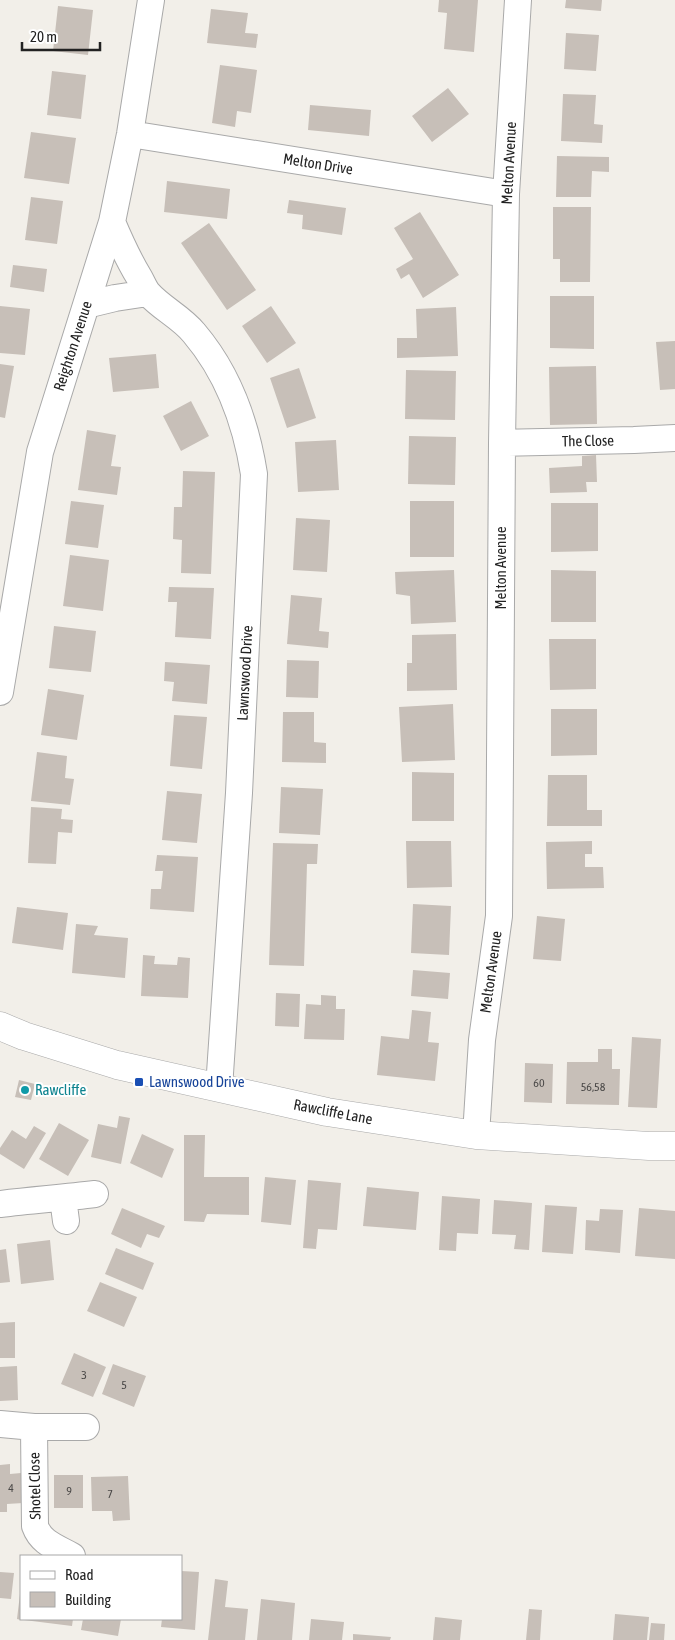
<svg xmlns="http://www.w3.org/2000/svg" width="675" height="1640" viewBox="0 0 675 1640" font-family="'Asap Condensed',sans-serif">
<rect width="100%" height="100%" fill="#f2efe9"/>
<!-- building -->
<path fill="#c7bfb8" d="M439 0H478L474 52 444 49 447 13 438 12Z
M566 0H602L601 11 565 8Z
M58 6 93 10 88 55 53 51Z
M211 9 248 13 245 33 258 34 256 48 207 43Z
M566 33 599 35 596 71 564 69Z
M220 65 257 70 251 113 237 111 235 127 212 123Z
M52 71 86 75 81 119 47 115Z
M448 88 469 114 432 142 412 116Z
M563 94 596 95 594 124 603 125 602 143 561 141Z
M310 105 371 110 369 136 308 130Z
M31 132 76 138 69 184 24 178Z
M557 156 609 157V172L592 171 591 197H556Z
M167 181 230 189 227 219 164 212Z
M31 197 63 201 57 244 25 240Z
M289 200 346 208 342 235 302 229 303 215 287 213Z
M553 207H591L590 282H560V259H553Z
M420 212 459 275 423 298 409 274 401 279 396 269 413 259 394 228Z
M209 223 256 290 227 310 181 243Z
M13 265 47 269 44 292 10 287Z
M550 296H594V349L550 348Z
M0 306 30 309 25 355 0 353Z
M271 306 296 343 267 363 242 326Z
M456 307 458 356 397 358V338H417L416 309Z
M675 341V389L660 390 656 342Z
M156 354 159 388 113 392 109 358Z
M0 364 14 366 5 418 0 417Z
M596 366 597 424 550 425 549 367Z
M299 368 316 418 287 428 270 378Z
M406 370 456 371 455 420 405 419Z
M191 401 209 436 181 451 163 416Z
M87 430 116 435 111 466 121 467 117 495 78 490Z
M409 436 456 437 455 485 408 484Z
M336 440 339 490 298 492 295 442Z
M596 455 597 482H586L587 492 550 493 549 468 582 466V456Z
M183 471 215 472 211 574 181 573 182 540 173 539 174 507H182Z
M71 501 104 505 98 548 65 544Z
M410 501H454V557H410Z
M551 503H598V551L551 552Z
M296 518 330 520 327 572 293 570Z
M70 555 109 560 103 611 63 606Z
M454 570 456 622 411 624 410 596 396 594 395 572Z
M551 570 596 571V622H551Z
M169 587 214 588 211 639 175 637 177 602H168Z
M291 595 322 598 319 631 329 632 328 648 287 644Z
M54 626 96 631 91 672 49 668Z
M456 634 457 690 407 691V663H412V635Z
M549 639H596V689L550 690Z
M287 660 319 661 318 698 286 697Z
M165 662 210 665 207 704 172 701 174 682 164 681Z
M48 689 84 695 77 740 41 735Z
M453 704 455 760 402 762 399 707Z
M551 709H597V755L551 756Z
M283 712H314V742L326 743V763L282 762Z
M174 715 207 717 202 769 170 766Z
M37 752 67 756 65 778 74 779 70 805 31 801Z
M412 772 454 773V821H412Z
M548 775H587V810H602V826H547Z
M281 787 323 789 320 835 279 833Z
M167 791 202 794 197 843 162 840Z
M31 807 62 809 61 819 73 820 72 833 58 832 56 864 28 863Z
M406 841H451L452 887 407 888Z
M592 841V854H585V867H603L604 888 547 889 546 842Z
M273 843 318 844 317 864H307L304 966 269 965Z
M157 855 198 857 194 912 150 909 151 889H161L163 871H155Z
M413 904 451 906 449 955 411 953Z
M17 907 68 913 63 950 12 943Z
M537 916 565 919 561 961 533 959Z
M76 924 98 926 94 935 128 938 125 978 72 973Z
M143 955 155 956 154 964 177 965 178 957 190 958 188 998 141 996Z
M413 970 450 973 448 999 411 996Z
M276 993 300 994 299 1027 275 1026Z
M321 995 336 996V1009H345L344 1040 304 1039 306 1004 321 1005Z
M412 1010 431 1012 428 1042 439 1043 435 1081 377 1075 381 1036 409 1039Z
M632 1037 661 1039 657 1108 628 1107Z
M598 1049H612V1069H620L619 1105 566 1104 567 1062H598Z
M525 1063 553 1064 552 1103 524 1102Z
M19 1080 35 1084 31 1100 15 1097Z
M119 1116 130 1118 121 1164 91 1157 98 1124 117 1128Z
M59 1123 89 1140 68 1176 39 1159Z
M34 1126 46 1133 24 1169 0 1154V1148L12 1130 26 1139Z
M142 1134 174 1149 162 1178 130 1163Z
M184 1135H205L204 1177H249V1215L207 1214 204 1222 184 1221Z
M265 1177 296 1180 291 1225 261 1222Z
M308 1180 341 1183 337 1230 318 1229 316 1249 303 1248Z
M367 1187 419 1192 416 1230 363 1226Z
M442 1196 480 1199 478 1234 457 1233 456 1251 439 1250Z
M494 1200 532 1203 529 1250 514 1249 516 1235 492 1234Z
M545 1205 577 1207 573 1254 542 1252Z
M122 1208 165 1226 159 1238 147 1234 141 1248 111 1234Z
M639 1208 675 1211V1259L635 1256Z
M600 1209 623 1210 620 1253 585 1250 586 1220 599 1221Z
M50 1240 54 1280 21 1284 17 1244Z
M116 1248 154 1263 143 1290 105 1274Z
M6 1249 10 1282 0 1283V1250Z
M100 1282 137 1297 124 1327 87 1311Z
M15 1322V1358H0V1323Z
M74 1353 106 1367 93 1397 61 1384Z
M113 1364 146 1376 134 1407 102 1394Z
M17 1366 18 1400 0 1401V1367Z
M10 1464V1474L21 1473 23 1503 7 1504V1512H0V1465Z
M54 1475H83V1508H54Z
M128 1476 130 1520 113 1521 112 1511H92L91 1477Z
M181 1571 199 1572 195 1630 161 1627 162 1619H181Z
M0 1572 14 1573 11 1599 0 1598Z
M215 1579 228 1581 225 1607 248 1609 245 1640H208Z
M20 1594H21V1620L17 1619Z
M261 1599 295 1603 292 1640H257Z
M529 1609 542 1610 540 1640H526Z
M615 1614 649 1617 647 1640H613Z
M435 1617 462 1620 460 1640H433Z
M24 1619H73L72 1626 24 1620Z
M83 1619H121L118 1636 81 1630Z
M311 1619 344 1622 342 1640H309Z
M651 1623 665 1624 664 1640H649Z
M353 1634 391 1637 390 1640H353Z"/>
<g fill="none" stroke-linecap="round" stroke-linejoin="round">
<!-- minor casing -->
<g stroke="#a9a9a9" stroke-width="28">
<path id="minor" d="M130 134 506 194
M112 222C120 241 128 259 139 277 142 282 144 288 148 293 161 308 181 317 194 333 228 373 246 423 254 474L239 793 219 1088
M86 305 115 298 148 293
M502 443 634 440 675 438
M0 692 40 452 112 222 130 134 151 0
M476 1135 482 1040 499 916 502 443 506 194 518 0
M63 1198 66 1221
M0 1204C32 1200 63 1198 95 1194
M0 1424 34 1427H86
M34 1427 35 1526C41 1543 56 1547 72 1556"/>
</g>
<!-- tertiary casing -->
<g stroke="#a9a9a9" stroke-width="29">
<path id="tertiary" d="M0 1026 24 1036 117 1065 327 1112 476 1135 649 1146H675"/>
</g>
<!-- minor -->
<use href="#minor" stroke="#fff" stroke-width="26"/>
<!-- tertiary -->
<use href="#tertiary" stroke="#fff" stroke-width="28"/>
</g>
<!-- markers -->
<rect fill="#1a4fb4" stroke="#fff" stroke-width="2" x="134" y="1077" width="10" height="10" rx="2.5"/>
<circle fill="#0f9aa8" stroke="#fff" stroke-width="2" cx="25" cy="1090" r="5"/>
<g text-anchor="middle" stroke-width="4" stroke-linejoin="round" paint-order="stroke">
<!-- number labels -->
<g font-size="12" fill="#4b4948">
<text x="539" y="1087">60</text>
<text x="593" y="1091">56,58</text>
<text x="84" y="1379">3</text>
<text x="124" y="1389">5</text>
<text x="11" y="1492">4</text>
<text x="69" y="1495">9</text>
<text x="110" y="1498">7</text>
</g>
<!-- street labels -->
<g font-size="15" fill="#222" stroke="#fff">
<text transform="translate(509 163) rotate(-87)" y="5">Melton Avenue</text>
<text transform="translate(318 164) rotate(9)" y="5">Melton Drive</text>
<text transform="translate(73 346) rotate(-72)" y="5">Reighton Avenue</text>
<text transform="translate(588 441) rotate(-1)" y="5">The Close</text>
<text transform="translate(501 568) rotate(-90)" y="5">Melton Avenue</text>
<text transform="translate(245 673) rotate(-87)" y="5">Lawnswood Drive</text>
<text transform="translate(491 972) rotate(-82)" y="5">Melton Avenue</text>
<text transform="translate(333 1112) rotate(11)" y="5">Rawcliffe Lane</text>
<text transform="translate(35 1486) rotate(-91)" y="5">Shotel Close</text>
</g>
<!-- transit labels -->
<g font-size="15" fill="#164399" stroke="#fff" text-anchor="start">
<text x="149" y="1087">Lawnswood Drive</text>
</g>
<!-- culture labels -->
<g font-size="15" fill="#0d838f" stroke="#fff" text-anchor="start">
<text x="35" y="1095">Rawcliffe</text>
</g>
</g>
<!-- legend -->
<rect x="20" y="1555" width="162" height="65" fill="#ffffff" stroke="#a7a7a7"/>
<rect x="30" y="1571" width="25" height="8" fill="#ffffff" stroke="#a7a7a7"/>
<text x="65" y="1580" font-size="15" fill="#222222">Road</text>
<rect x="30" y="1592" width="25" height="15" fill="#c7bfb8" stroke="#a7a7a7"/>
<text x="65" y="1605" font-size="15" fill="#222222">Building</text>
<!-- scale -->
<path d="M22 42v8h78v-8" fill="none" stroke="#222222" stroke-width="2.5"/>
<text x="30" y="42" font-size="15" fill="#222222" stroke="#ffffff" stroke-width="4" paint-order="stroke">20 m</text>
</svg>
